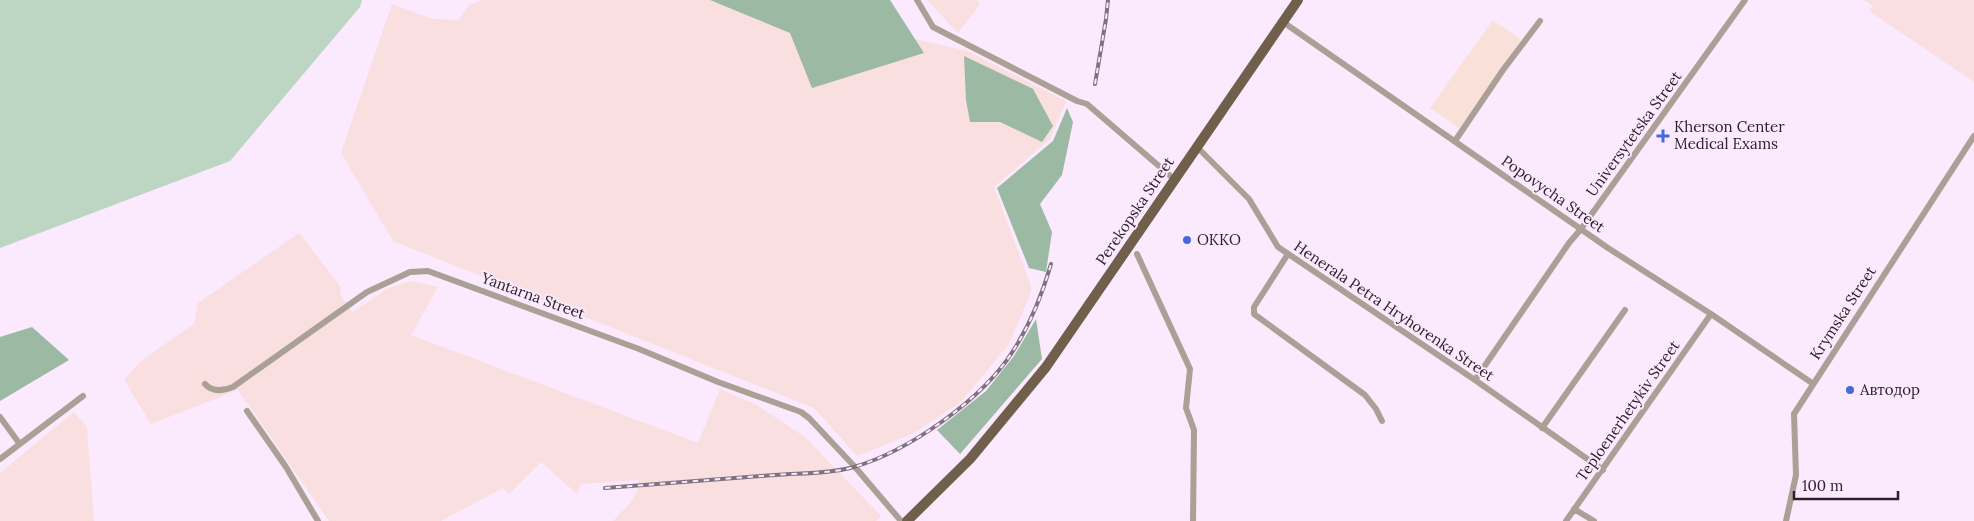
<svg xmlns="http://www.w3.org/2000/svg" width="1974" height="521" viewBox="0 0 1974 521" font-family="Lora,serif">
<rect width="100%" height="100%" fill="#fbe9fd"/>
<!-- industrial -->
<path fill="#fadfe0" d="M482 0H882L911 38 967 51 1066 101 1050 139 994 187 1031 286V292L1009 344 961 402 914 433 857 456 814 408 393 241 341 153 392 4 433 19 459 20 469 5Z
M927 0H977L980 4 958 33Z
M1864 0H1974V82L1869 11 1873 6Z
M299 233 340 286 341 295 353 312 389 288 411 281 438 287 411 335 698 443 720 389 755 404 805 437 881 516 876 521H613L630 503 638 490V480L581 484 577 494 541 462 509 494 503 488 441 521H329L238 390 151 424 124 380 142 360 194 324 198 303Z
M74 412 87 427 94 521H0V473Z"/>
<!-- education -->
<path fill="#f9e0d8" d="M1493 20 1521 40 1459 128 1430 108Z"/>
<!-- green -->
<path fill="#bdd5c3" d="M0 0H362L360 7 230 161 0 248Z"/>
<!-- forest -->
<path fill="#9cb9a3" d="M710 0H890L924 53 812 88 790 33Z
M964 56 1033 89 1053 126 1042 142 1000 122H970L966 100Z
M1067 108 1073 122 1062 175 1040 204 1052 232 1046 272 1029 268 997 188 1053 141Z
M1036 319 1042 359 960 454 937 430 986 391 1014 356Z
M32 327 69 360 0 401V337Z"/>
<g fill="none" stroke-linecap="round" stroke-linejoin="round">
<!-- minor -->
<path stroke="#aaa095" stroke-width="6" d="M917 0 933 27 1077 101 1087 104 1174 179
M1283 22 1608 248 1711 314 1812 383
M1455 141 1503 70 1540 21
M1197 147 1249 199 1278 247 1475 380 1603 470
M1137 254 1190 369 1186 408 1194 430 1193 521
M1288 254 1254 307V314L1365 395 1376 409 1382 421
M1475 380 1569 243 1581 229 1745 0
M205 384C212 392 223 391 233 387L367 292 410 272 428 271 639 349 718 382 801 412 809 418 855 467 901 521
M247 411 286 467 318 521
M0 417 19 443
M1542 428 1625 310
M0 459 83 396
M1574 509 1594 521
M1566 521 1711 314
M1786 521 1796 475 1794 414 1974 136"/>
<!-- primary -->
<path stroke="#705f4a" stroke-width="10" d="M907 521 970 459 1046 367 1298 0"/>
<!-- rail casing -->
<g stroke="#7d727e" stroke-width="4">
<path id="rail" d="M1095 84 1106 19 1108 0
M605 488C661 484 718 479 775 475 800 473 829 474 854 467 909 451 983 399 1013 351 1031 323 1042 295 1051 264"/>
</g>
<!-- rail -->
<use href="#rail" stroke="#fbe9fd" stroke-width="2" stroke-dasharray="5.5" stroke-linecap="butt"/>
</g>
<!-- markers -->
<g fill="#466add" stroke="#fbe9fd" stroke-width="2">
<path d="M1660.5 128.5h5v5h5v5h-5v5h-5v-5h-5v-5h5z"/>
<circle cx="1187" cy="240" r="5"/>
<circle cx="1850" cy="390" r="5"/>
</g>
<g text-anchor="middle" stroke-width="4" stroke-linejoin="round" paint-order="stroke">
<!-- poi labels -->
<g font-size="15" fill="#29232a" stroke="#fbe9fd" text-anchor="start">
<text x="1674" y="132">Kherson Center<tspan x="1674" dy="17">Medical Exams</tspan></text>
<text x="1197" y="245">OKKO</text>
<text x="1860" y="395">Автодор</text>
</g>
<!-- street labels -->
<g font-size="15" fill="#29232a" stroke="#fbe9fd">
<text transform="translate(1634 134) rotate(-54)" y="5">Universytetska Street</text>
<text transform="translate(1553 194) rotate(35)" y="5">Popovycha Street</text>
<text transform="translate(1135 211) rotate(-56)" y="5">Perekopska Street</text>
<text transform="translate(533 296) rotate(20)" y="5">Yantarna Street</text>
<text transform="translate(1394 311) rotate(34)" y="5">Henerala Petra Hryhorenka Street</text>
<text transform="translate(1843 313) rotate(-57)" y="5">Krymska Street</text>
<text transform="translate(1628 411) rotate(-55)" y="5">Teploenerhetykiv Street</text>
</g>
</g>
<!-- scale -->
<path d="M1794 491v8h104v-8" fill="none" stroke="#29232a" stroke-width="2.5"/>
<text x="1802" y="491" font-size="15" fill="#29232a" stroke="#fbe9fd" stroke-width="4" paint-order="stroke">100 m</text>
</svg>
